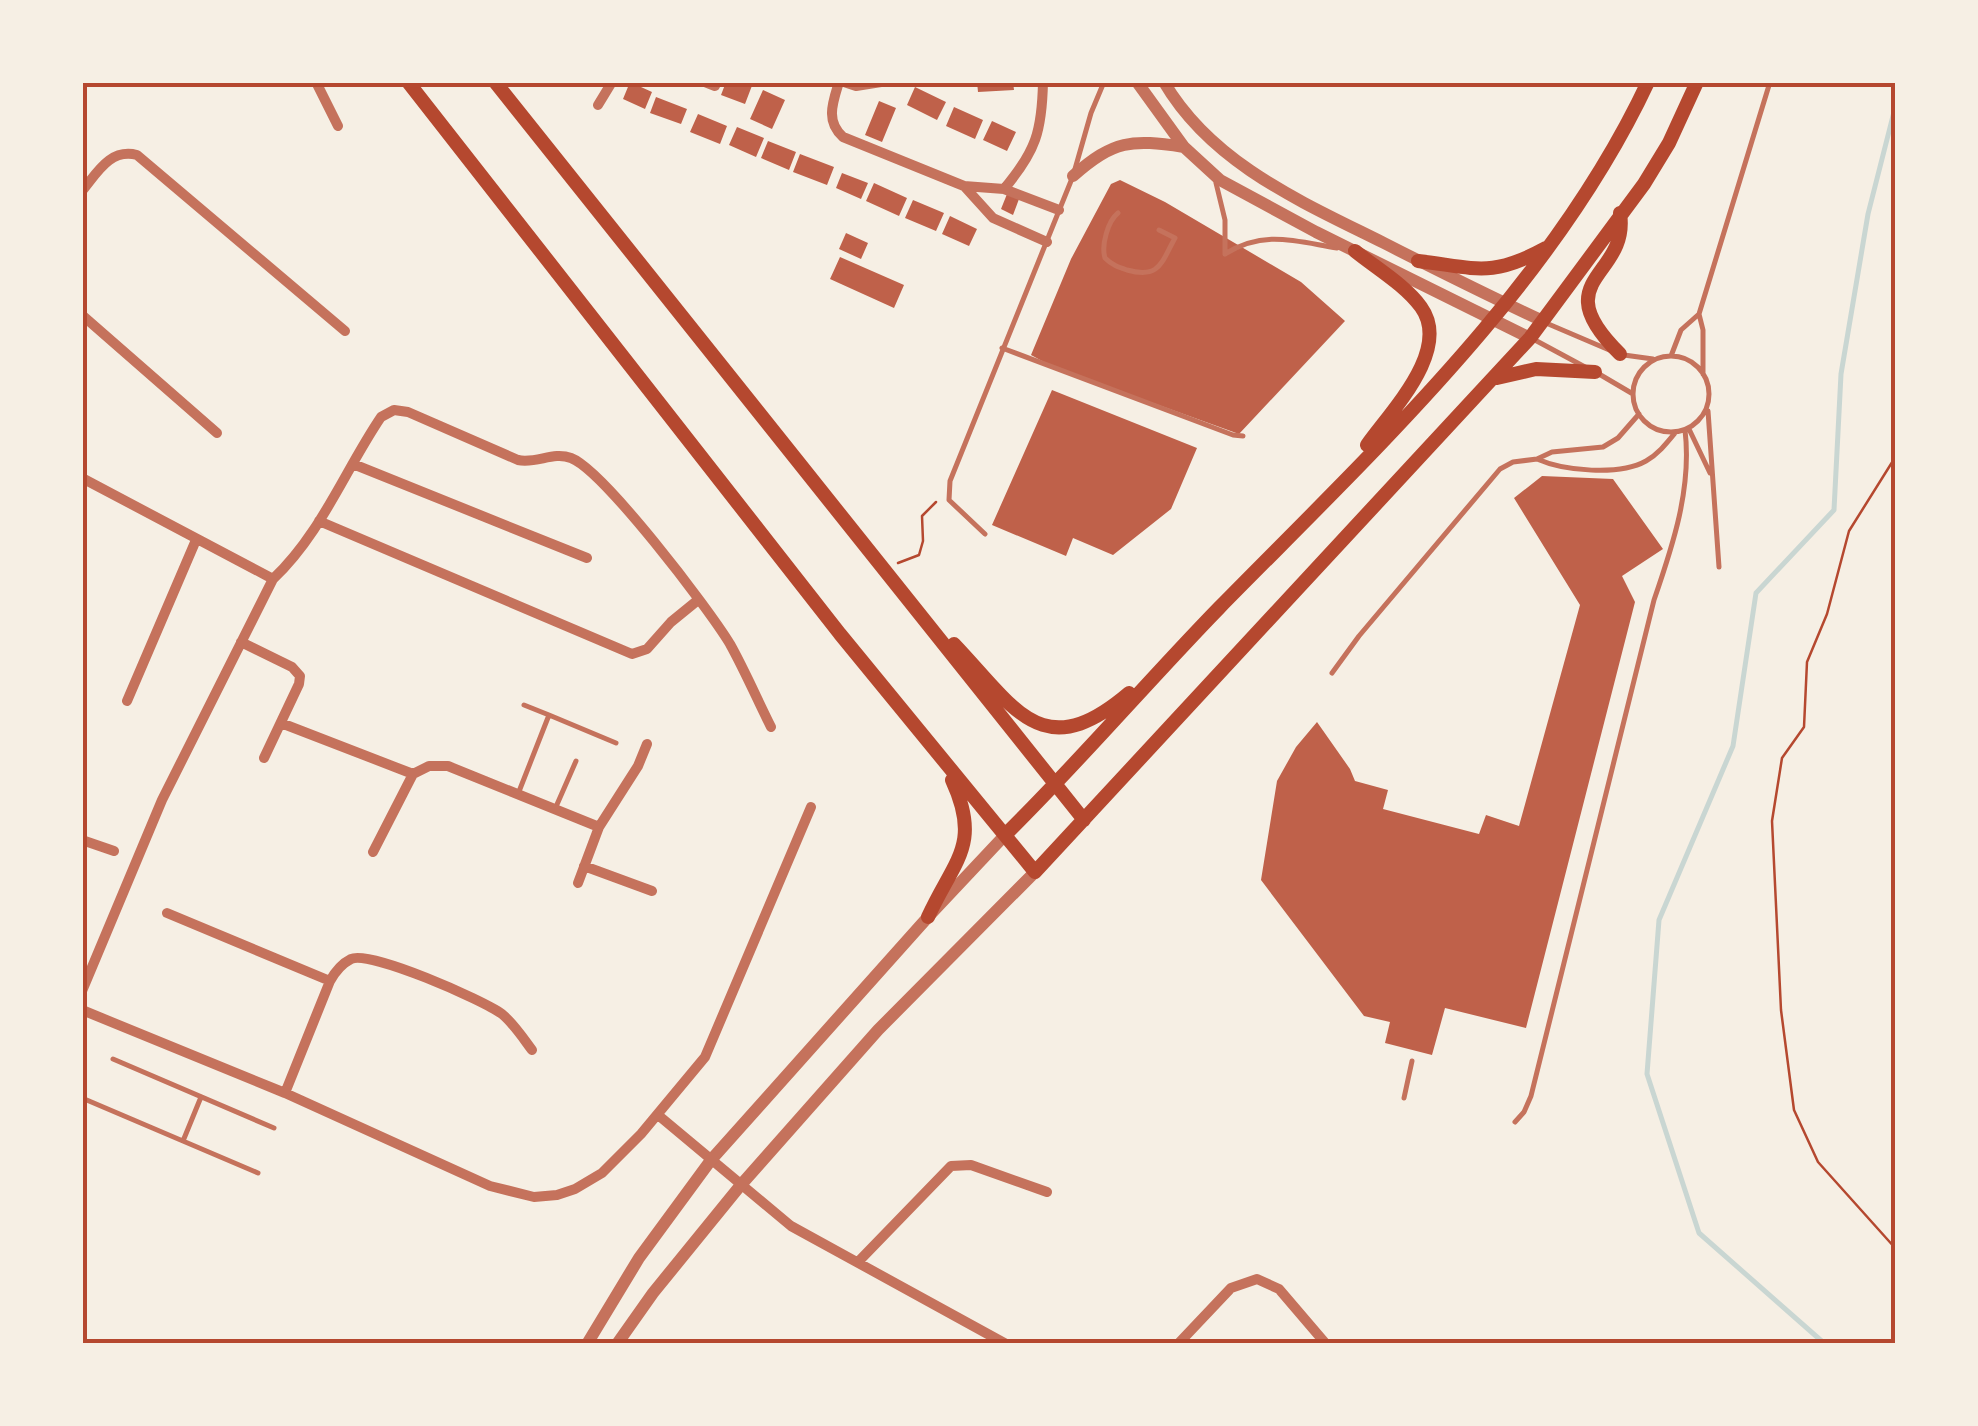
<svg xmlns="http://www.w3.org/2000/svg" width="1978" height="1426" viewBox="0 0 1978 1426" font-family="Poppins,sans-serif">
<rect width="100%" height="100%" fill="#f6efe4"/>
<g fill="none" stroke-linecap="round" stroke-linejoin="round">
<!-- stream -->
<path stroke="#c9d6d2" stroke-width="5" d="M1825 1344 1699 1233 1647 1074 1659 920 1733 746 1756 593 1834 510 1841 374 1868 214 1896 104"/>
</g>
<!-- building -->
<path fill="#bf614a" d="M630 82 652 92 645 109 623 99Z
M726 82 753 83 745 104 721 95Z
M977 82H1013L1014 90 978 92Z
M915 87 946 102 937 120 907 105Z
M763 90 785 100 772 129 750 119Z
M656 97 687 109 681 124 650 113Z
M879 101 896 108 882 142 865 135Z
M954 107 983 120 975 139 946 126Z
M698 114 727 126 720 144 690 132Z
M992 121 1016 132 1007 151 983 140Z
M737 127 764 138 756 157 729 145Z
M768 141 796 152 789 170 761 158Z
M800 154 834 167 827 185 793 172Z
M842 173 868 183 861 199 836 188Z
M1120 180 1165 202 1301 282 1345 321 1239 434 1053 367 1031 355 1071 259 1111 184Z
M874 183 907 198 899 216 866 201Z
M1007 194 1019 199 1013 215 1001 209Z
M913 200 944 213 936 231 905 218Z
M950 216 977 229 969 246 942 234Z
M846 233 868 243 861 259 839 249Z
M840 257 904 285 894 308 830 279Z
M1052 390 1197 448 1171 509 1113 555 1073 538 1066 556 992 525Z
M1542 476 1613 479 1663 549 1622 576 1635 602 1526 1028 1445 1008 1432 1055 1385 1043 1390 1022 1364 1016 1261 880 1277 781 1296 747 1317 722 1350 769 1355 781 1388 790 1383 809 1479 834 1486 815 1519 826 1580 605 1514 498Z"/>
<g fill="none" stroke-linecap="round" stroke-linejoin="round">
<!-- path -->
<path stroke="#b5482f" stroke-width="2.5" d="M1896 456 1849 531 1827 614 1807 662 1804 727 1782 758 1772 821 1781 1010 1794 1110 1818 1162 1896 1249
M898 563 919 555 923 541 922 516 936 502"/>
<!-- service -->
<path stroke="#c5725c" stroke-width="5" d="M1216 183 1225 220V254
M1118 213C1108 221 1101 245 1105 258 1112 265 1118 267 1127 270 1160 279 1161 263 1175 238L1159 230
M1225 254C1264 230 1294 241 1337 248
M1546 323 1614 352
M1533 339 1585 367
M1002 348 1233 435 1243 436
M1624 355 1653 359
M1671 356 1681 330 1699 314
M1633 394a38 38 0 1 1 76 0a38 38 0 1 1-76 0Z
M1599 374 1633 394
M1703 374V330L1699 314 1770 82
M1708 411 1719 567
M1689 429 1710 473
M1537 459C1564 471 1619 476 1646 461 1658 454 1666 444 1675 433
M985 534 949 500 950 481 1073 176 1091 113 1104 82
M1332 673 1359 636 1500 469 1513 462 1537 459 1552 452 1603 447 1618 438 1639 414
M524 705 549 715
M518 794 549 715 616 743
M555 809 576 761
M113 1059 274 1128
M82 1098 258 1173
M1404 1098 1412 1061
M1515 1122 1524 1112 1531 1096 1654 600C1673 545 1692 488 1685 430
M183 1141 201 1097"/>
<!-- minor -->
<path stroke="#c5725c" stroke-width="10" d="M316 82 338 126
M705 82 715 86
M839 82C833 102 825 121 843 137L964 186 1004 189 1059 210
M844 82 856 86 881 82
M598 105 612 82
M964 186 993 218 1047 242
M1004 189C1036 151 1042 131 1043 82
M82 191C97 173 110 148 137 155L345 331
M82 315 217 433
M353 464 587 558
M82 478 273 579
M319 521 632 654 647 649 671 622 698 600
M241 642 292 667 300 676 299 684 264 758
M127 701 196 540
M281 723 413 774 429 766H448L599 827
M82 840 114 851
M373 852 413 774
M584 866 652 891
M578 883 599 827 638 766 647 744
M167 913 330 981
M82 991 162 800 273 579C321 534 345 470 381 417L394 410 408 412 518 460C537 464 553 451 571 458 603 470 709 609 730 644 745 671 757 699 771 727
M82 1010 285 1093 490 1186 534 1197 557 1195 575 1189 602 1173 641 1134 705 1057 811 807
M285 1093 330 981C335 972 341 964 351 959 370 950 483 1000 502 1014 514 1024 523 1038 532 1050
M658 1115 791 1226 1006 1344
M858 1262 951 1166 971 1165 1047 1192
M1178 1344 1231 1288 1257 1279 1279 1289 1326 1344"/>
<!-- tertiary -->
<path stroke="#c5725c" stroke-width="12" d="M1137 82 1184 147 1220 180 1316 232 1530 338
M1164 82C1212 164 1302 202 1384 243 1437 270 1489 296 1543 321
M1073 176C1114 140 1131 139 1184 147
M587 1344 639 1258 711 1160 928 917 1006 834
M617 1344 653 1293 740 1186 878 1030 1035 872"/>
<!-- secondary -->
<path stroke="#b5482f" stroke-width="14" d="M408 82 840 634 1035 872 1530 338 1644 184 1669 143 1697 82
M495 82 1084 820
M1620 213C1630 278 1543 278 1620 354
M1355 251C1376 268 1405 285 1421 307 1452 350 1391 411 1367 445
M1418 261C1477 268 1491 278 1546 248
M1497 378 1536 369 1595 372
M954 644C1015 708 1042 767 1129 693
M1006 834C1080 761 1147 682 1219 608 1374 450 1553 285 1648 82
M928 917C954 860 982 845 952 780"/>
</g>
<!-- border -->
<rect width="1978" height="1426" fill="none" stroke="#f6efe4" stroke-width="170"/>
<rect x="85" y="85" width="1808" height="1256" fill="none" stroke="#b5482f" stroke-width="4"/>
</svg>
